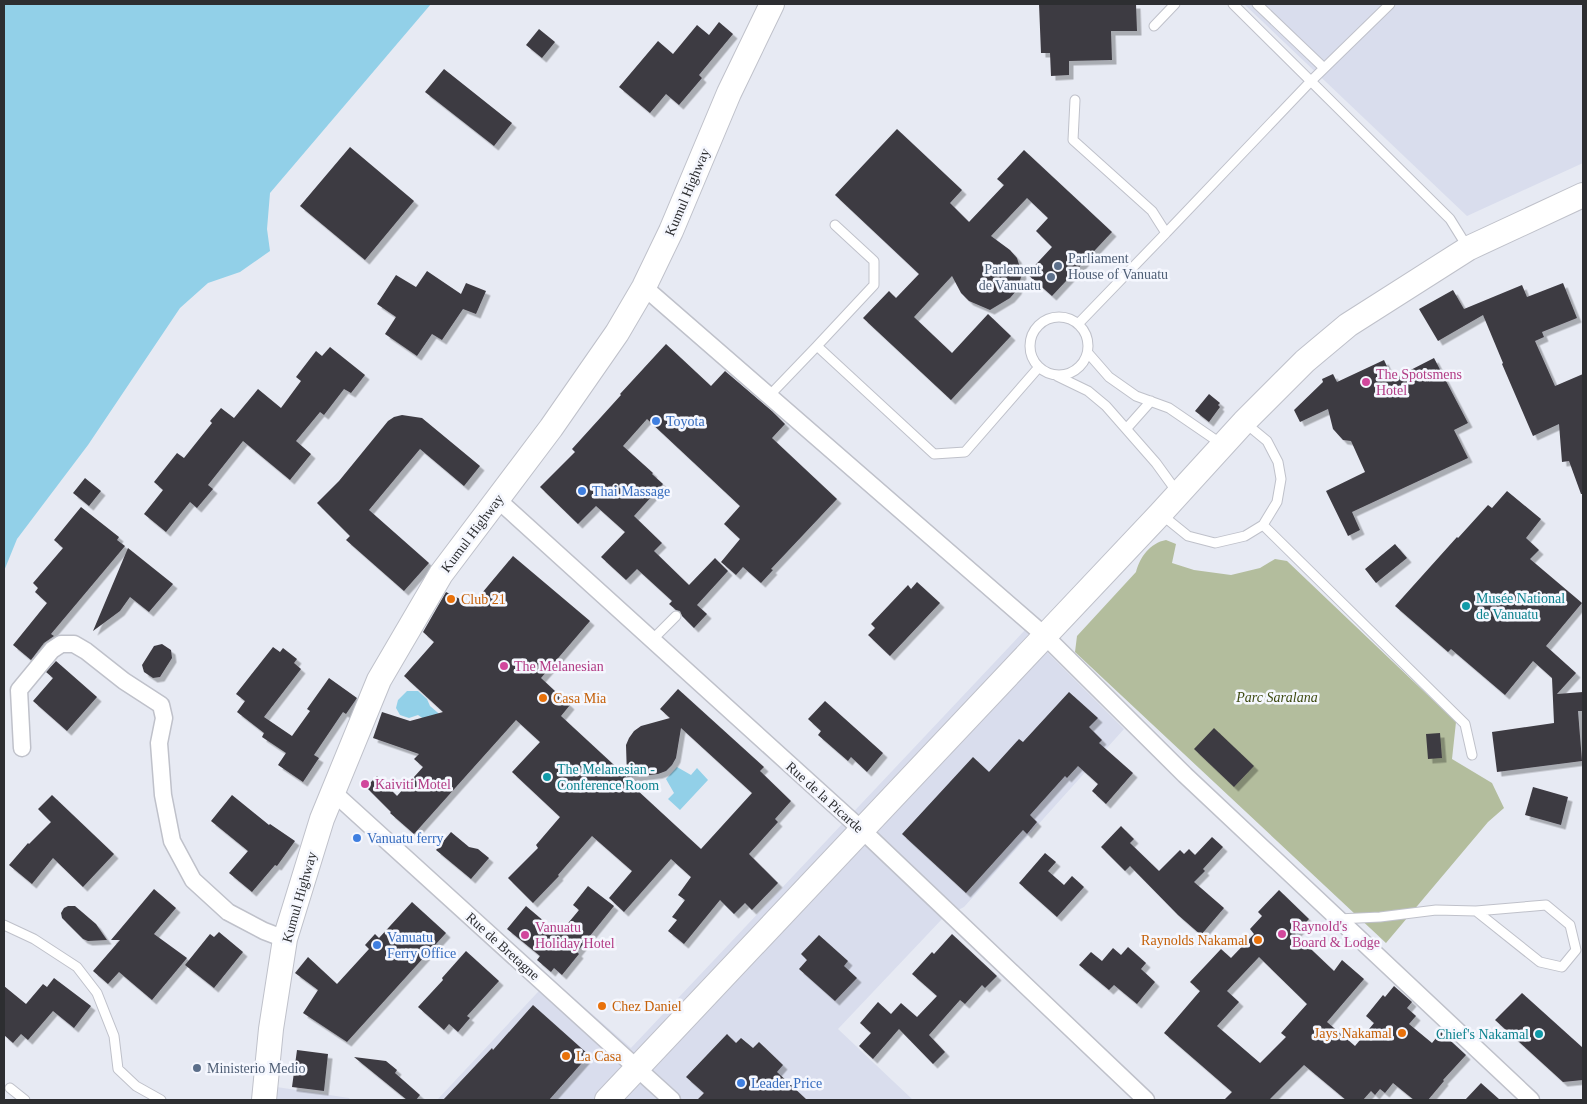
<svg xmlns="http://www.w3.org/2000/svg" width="1587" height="1104" viewBox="0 0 1587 1104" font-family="'Times New Roman',serif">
<defs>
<filter id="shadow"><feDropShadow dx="4.5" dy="4.5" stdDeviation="0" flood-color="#0004"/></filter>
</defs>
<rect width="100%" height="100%" fill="#e7eaf3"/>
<!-- built -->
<path fill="#d9dded" d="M1244 4H1583V163L1467 216Z
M1025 630 1124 729 964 907 943 918 838 1029 913 1100H437L551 978 631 1048Z
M257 1084 349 1098 351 1100H255Z"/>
<!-- green -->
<path fill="#b3bd9d" d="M1166 540 1176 544 1172 563 1194 570 1231 575 1260 568 1275 559 1287 561 1456 722 1452 759 1492 783 1504 808 1488 822 1386 943 1075 652 1077 636 1136 572C1140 557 1150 543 1166 540Z"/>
<!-- water -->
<path fill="#92d0e8" d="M4 4H431L270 193 267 229 270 251 240 272 208 283 180 308 88 445 17 539 4 571Z
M407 691H418L427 699 430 706 444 718 428 722 418 715 409 718 400 715 396 708 398 700Z
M677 767 691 775 697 768 708 780 680 810 668 799 674 793 666 779Z"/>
<!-- building -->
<path fill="#3e3b42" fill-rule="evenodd" filter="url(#shadow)" d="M1039 4H1136L1137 31H1111L1112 60 1069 61V75L1051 76 1050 53H1041Z
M719 22 733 34 699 75 702 78 679 105 666 94 650 113 619 87 658 41 673 54 697 25 709 35Z
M539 29 555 42 542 58 526 45Z
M444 69 512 123 494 146 425 92Z
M897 129 962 190 950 203 969 222 1004 185 997 179 1024 150 1112 232 1052 296 1027 274 1052 247 1036 231 1048 218 1027 198 991 236 1010 250 1017 258 1022 274 1017 290 1010 298 990 310 969 301 961 293 952 276 914 317 952 353 988 314 1011 336 951 400 863 318 889 291 896 298 919 274 835 195Z
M350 147 414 201 365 260 300 206Z
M427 271 461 294 466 283 486 291 476 314 463 309 442 340 432 334 417 356 385 334 396 317 377 304 396 275 416 287Z
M1563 283 1577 318 1542 332 1544 337 1535 341 1555 386 1583 374V494H1581L1569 461 1562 462 1559 424 1533 436 1502 364 1503 363 1483 315 1438 341 1419 309 1453 290 1464 309 1522 285 1527 297Z
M666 344 711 386 725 371 772 411 785 424 772 438 837 499 771 569 773 570 761 583 743 567 736 575 721 562 740 539 724 524 740 506 647 419 623 446 653 473 652 474 663 484 634 516 662 543 654 551 689 585 715 558 728 571 697 605 707 614 694 628 682 616 680 611 676 610 669 604 672 601 637 569 626 580 601 557 625 532 596 506 578 524 540 487 575 452 572 449 621 395 620 394Z
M330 347 365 375 351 393 344 389 324 415 320 412 296 441 311 454 290 480 243 441 208 485 213 489 197 508 190 502 166 532 144 514 163 490 154 482 177 453 184 458 212 423 210 421 221 408 234 418 258 389 281 408 301 381 296 377 316 351 322 356Z
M1434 358 1468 423 1454 430 1468 458 1352 512 1360 530 1348 536 1326 491 1365 472 1351 441 1343 440 1333 429 1328 409 1300 422 1294 410 1323 382 1322 379 1333 374 1337 382 1384 360 1393 379Z
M1209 394 1220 403 1218 405 1220 407 1209 422 1195 411Z
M402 415 422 418 480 466 464 486 420 449 369 510 429 563 404 591 346 540 350 536 317 503 339 481 388 421 394 417Z
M85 478 101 491 89 506 73 493Z
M1507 491 1541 519 1526 538 1539 550 1530 559 1582 603 1546 646 1576 673 1557 694 1583 692V711H1578L1582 761 1497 772 1492 732 1554 723 1552 678 1533 661 1505 695 1451 649 1448 652 1395 606 1457 537 1458 538 1488 505 1492 508Z
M81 507 119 537 117 540 125 546 51 634 54 636 44 643 31 660 13 645 47 603 35 592 38 588 33 583 63 548 54 540Z
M1395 544 1407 558 1376 583 1365 569Z
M128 548 173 584 149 612 130 597 120 611 93 631Z
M513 556 590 621 541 678 570 705 561 716 627 777 626 745 629 738 634 731 641 726 670 718 660 709 678 689 764 767 760 771 791 801 775 819 778 822 749 854 778 883 752 910 745 903 734 914 720 900 684 944 668 931 677 920 672 917 685 900 678 895 691 877 671 859 624 912 609 898 632 871 592 836 558 875 559 876 533 903 508 878 538 848 536 845 560 817 512 772 540 742 516 720 414 834 390 813 391 812 366 787 377 776 397 796 423 767 414 759 419 754 373 738 382 712 410 721 443 712 404 676 434 642 423 632 446 592 472 605ZM681 728 752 793 701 849 624 778 658 774 666 771 672 765 676 758Z
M917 582 940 603 890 656 868 635 875 628 871 624 908 585 911 589Z
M162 644 171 650 172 658 160 677 153 678 144 672 142 665 154 646Z
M273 647 280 652 283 648 297 659 294 663 301 669 264 717 292 736 310 711 307 709 329 678 357 698 346 714 343 712 314 755 319 758 303 782 278 765 286 753 262 737 264 733 237 712 245 701 236 694Z
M56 661 97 697 67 731 33 701 53 678 46 672Z
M1069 692 1098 718 1089 727 1102 740 1099 743 1133 773 1106 804 1092 791 1098 784 1078 766 1067 778 1065 776 1030 815 1037 822 1027 834 1023 830 966 893 902 834 973 757 989 772 1019 739 1023 742Z
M825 701 883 753 867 772 851 757 848 761 818 735 821 731 808 719Z
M1214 728 1254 766 1234 787 1194 749Z
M1440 733 1442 758 1428 759 1426 734Z
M1533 787 1568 797 1561 825 1525 815Z
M52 795 114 854 83 887 53 858 32 884 9 865 28 843 29 844 51 822 38 809Z
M232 795 269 825 270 824 295 841 277 866 275 865 252 892 229 873 248 851 211 821Z
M1121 826 1134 839 1130 843 1159 871 1180 850 1184 854 1189 849 1195 855 1212 837 1223 847 1203 869 1205 871 1194 882 1224 908 1201 935 1178 915 1130 866 1125 871 1101 847Z
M451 832 469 847 478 849 489 858 471 879 436 850Z
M1045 853 1056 862 1048 871 1064 885 1072 876 1084 887 1057 917 1019 883Z
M588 886 614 906 577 952 579 954 562 975 554 968 551 972 537 960 540 956 507 929 526 906 559 934 579 910 573 905Z
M154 889 176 908 154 934 187 958 152 1000 119 972 108 984 93 971 120 940H111Z
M1279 890 1309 919 1295 934 1334 971 1342 960 1364 979 1327 1022 1355 1046 1374 1023 1366 1016 1383 995 1385 997 1394 986 1412 1002 1407 1008 1416 1016 1409 1024 1432 1043 1441 1032 1466 1055 1443 1080 1444 1081 1428 1100H1414L1393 1083 1385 1093 1380 1089 1375 1095 1371 1091 1363 1100H1346L1304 1065 1269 1100H1224L1232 1092 1164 1033 1200 991 1190 982 1221 949 1231 958 1254 934 1250 929 1262 916 1258 912ZM1259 957 1307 1004 1281 1033 1286 1037 1260 1063 1217 1026 1239 1002 1227 991Z
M412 902 446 933 347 1042 303 1013 318 990 295 973 308 957 337 984 369 949 365 945 375 934 379 938Z
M68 906H75L96 924 107 940 88 941 83 939 62 918 61 913 64 908Z
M219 932 243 952 214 988 185 965 210 934 214 937Z
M952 934 997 976 985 988 982 985 965 1004 960 1000 929 1035 945 1052 933 1064 899 1029 873 1059 859 1046 871 1033 860 1023 878 1002 891 1014 901 1003 917 1017 937 996 912 974 932 952 934 954Z
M819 935 848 961 844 966 857 978 835 1001 799 969 807 960 801 954Z
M1128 947 1146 963 1141 969 1155 982 1137 1004 1114 985 1109 990 1079 965 1091 952 1102 961 1113 948 1121 955Z
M466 951 499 981 467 1016 470 1018 458 1032 449 1024 444 1030 418 1007 443 980 442 978Z
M54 978 91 1006 74 1028 53 1011 28 1040 21 1034 13 1043 4 1035V986L26 1004 43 984 47 987Z
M1522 993 1583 1048V1080L1563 1082 1495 1020Z
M533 1005 589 1055 549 1100H443L492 1048 493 1050Z
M727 1034 736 1043 741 1038 753 1048 759 1042 783 1065 777 1072 807 1100H697L704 1093 686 1077Z
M297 1050 328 1054 324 1091 292 1087Z
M354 1057 386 1061 397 1070 395 1073 420 1095 416 1100H407Z
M1481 1083 1500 1100H1465Z"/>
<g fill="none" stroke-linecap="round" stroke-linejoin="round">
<!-- lane casing -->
<g stroke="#bfc1ca" stroke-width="11">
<path id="lane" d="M1233 4 1450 219 1468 248
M1257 4 1324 68
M1154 26 1175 4
M1075 100 1073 140 1152 211 1166 233 1078 324
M835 225 874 261V285L817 346 934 454 965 452 1039 367
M1166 233 1311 81 1390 4
M1030 346a29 29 0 1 1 58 0a29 29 0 1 1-58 0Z
M1088 353 1109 377 1136 396 1169 408 1223 445
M1057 376 1088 391 1106 406 1156 463 1177 492
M769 396 817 346
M1127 428 1151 401
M1162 515 1188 536 1215 543 1245 536 1263 525 1277 502 1281 479 1278 462 1267 441 1244 422
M1263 525 1465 724 1472 755
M652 640 676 616
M1338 919 1380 917 1436 910 1476 911 1540 962 1562 967 1576 950 1570 925 1546 905 1476 911
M4 925 34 939 77 967 97 993 114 1036 118 1069 136 1086 161 1100
M10 1088 25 1100"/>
</g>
<!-- street casing -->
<g stroke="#bfc1ca" stroke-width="19">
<path id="street" d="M644 287 1044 635 1185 775 1531 1100
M497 499 862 830 1146 1100
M22 748 19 690 52 650 61 644H74L86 651 124 681 161 705 164 718 159 743 163 795 172 841 193 880 228 912 264 931 285 939
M333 792 672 1100"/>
</g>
<!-- secondary casing -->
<g stroke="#bfc1ca" stroke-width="26">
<path id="secondary" d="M264 1100 271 1029 285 939 322 819 379 680 441 574 551 428 617 333 644 287 671 231 729 93 772 4
M607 1100 1160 514 1244 422 1305 361 1348 325 1469 248 1583 195"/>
</g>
<!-- lane -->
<use href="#lane" stroke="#fff" stroke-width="9"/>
<!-- street -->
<use href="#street" stroke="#fff" stroke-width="16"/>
<!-- secondary -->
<use href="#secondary" stroke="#fff" stroke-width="24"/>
</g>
<!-- markers -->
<g fill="#5c6f8a" stroke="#f5f7fe" stroke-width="2">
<circle cx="1058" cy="266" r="5"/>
<circle cx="1051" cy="277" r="5"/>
<circle cx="197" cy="1068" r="5"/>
</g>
<g fill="#d1479c" stroke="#f5f7fe" stroke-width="2">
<circle cx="1366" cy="382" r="5"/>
<circle cx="504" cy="666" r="5"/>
<circle cx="365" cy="784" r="5"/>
<circle cx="1282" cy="934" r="5"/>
<circle cx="525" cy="935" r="5"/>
</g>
<g fill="#3f7fe0" stroke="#f5f7fe" stroke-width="2">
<circle cx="656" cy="421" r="5"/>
<circle cx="582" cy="491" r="5"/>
<circle cx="357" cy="838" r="5"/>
<circle cx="377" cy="945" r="5"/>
<circle cx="741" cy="1083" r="5"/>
</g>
<g fill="#e8710a" stroke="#f5f7fe" stroke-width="2">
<circle cx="451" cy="599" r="5"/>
<circle cx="543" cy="698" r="5"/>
<circle cx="1258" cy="940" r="5"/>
<circle cx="602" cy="1006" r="5"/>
<circle cx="1402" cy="1033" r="5"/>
<circle cx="566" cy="1056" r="5"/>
</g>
<g fill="#0f9aa8" stroke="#f5f7fe" stroke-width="2">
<circle cx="1466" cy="606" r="5"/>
<circle cx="547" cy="777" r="5"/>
<circle cx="1539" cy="1034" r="5"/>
</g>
<g text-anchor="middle" stroke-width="5" stroke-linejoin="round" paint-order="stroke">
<!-- street labels -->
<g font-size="14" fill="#2d2e31" stroke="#f5f7fe">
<text transform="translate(687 192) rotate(-67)" y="5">Kumul Highway</text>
<text transform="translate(472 533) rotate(-53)" y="5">Kumul Highway</text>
<text transform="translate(825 797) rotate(42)" y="5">Rue de la Picarde</text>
<text transform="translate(299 897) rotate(-74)" y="5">Kumul Highway</text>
<text transform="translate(503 946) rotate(42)" y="5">Rue de Bretagne</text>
</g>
<!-- service labels -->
<g font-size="14" fill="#4e5e75" stroke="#f5f7fe" text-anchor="start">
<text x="1068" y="263">Parliament<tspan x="1068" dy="16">House of Vanuatu</tspan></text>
<text x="1041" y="274" text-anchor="end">Parlement<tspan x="1041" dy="16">de Vanuatu</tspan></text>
<text x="207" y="1073">Ministerio Medio</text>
</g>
<!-- hotel labels -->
<g font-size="14" fill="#b23c85" stroke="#f5f7fe" text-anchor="start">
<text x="1376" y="379">The Spotsmens<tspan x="1376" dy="16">Hotel</tspan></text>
<text x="514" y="671">The Melanesian</text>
<text x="375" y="789">Kaiviti Motel</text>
<text x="1292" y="931">Raynold's<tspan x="1292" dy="16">Board &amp; Lodge</tspan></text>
<text x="535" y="932">Vanuatu<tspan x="535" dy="16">Holiday Hotel</tspan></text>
</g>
<!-- shop labels -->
<g font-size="14" fill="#366cbe" stroke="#f5f7fe" text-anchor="start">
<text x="666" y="426">Toyota</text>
<text x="592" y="496">Thai Massage</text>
<text x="367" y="843">Vanuatu ferry</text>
<text x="387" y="942">Vanuatu<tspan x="387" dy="16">Ferry Office</tspan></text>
<text x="751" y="1088">Leader Price</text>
</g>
<!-- culture labels -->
<g font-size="14" fill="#0d838f" stroke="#f5f7fe" text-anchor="start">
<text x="1476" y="603">Musée National<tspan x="1476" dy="16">de Vanuatu</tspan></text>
<text x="557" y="774">The Melanesian -<tspan x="557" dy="16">Conference Room</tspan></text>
<text x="1529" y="1039" text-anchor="end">Chief's Nakamal</text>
</g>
<!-- food labels -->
<g font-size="14" fill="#c56008" stroke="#f5f7fe" text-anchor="start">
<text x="461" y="604">Club 21</text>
<text x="553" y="703">Casa Mia</text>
<text x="1248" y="945" text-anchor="end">Raynolds Nakamal</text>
<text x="612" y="1011">Chez Daniel</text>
<text x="1392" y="1038" text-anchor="end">Jays Nakamal</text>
<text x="576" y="1061">La Casa</text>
</g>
<!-- park labels -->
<g font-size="14" font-style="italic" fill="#3d4a10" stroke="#f5f7fe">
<text x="1277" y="702">Parc Saralana</text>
</g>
</g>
<!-- border -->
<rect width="1587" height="1104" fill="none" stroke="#2d2e31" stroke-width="10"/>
</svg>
